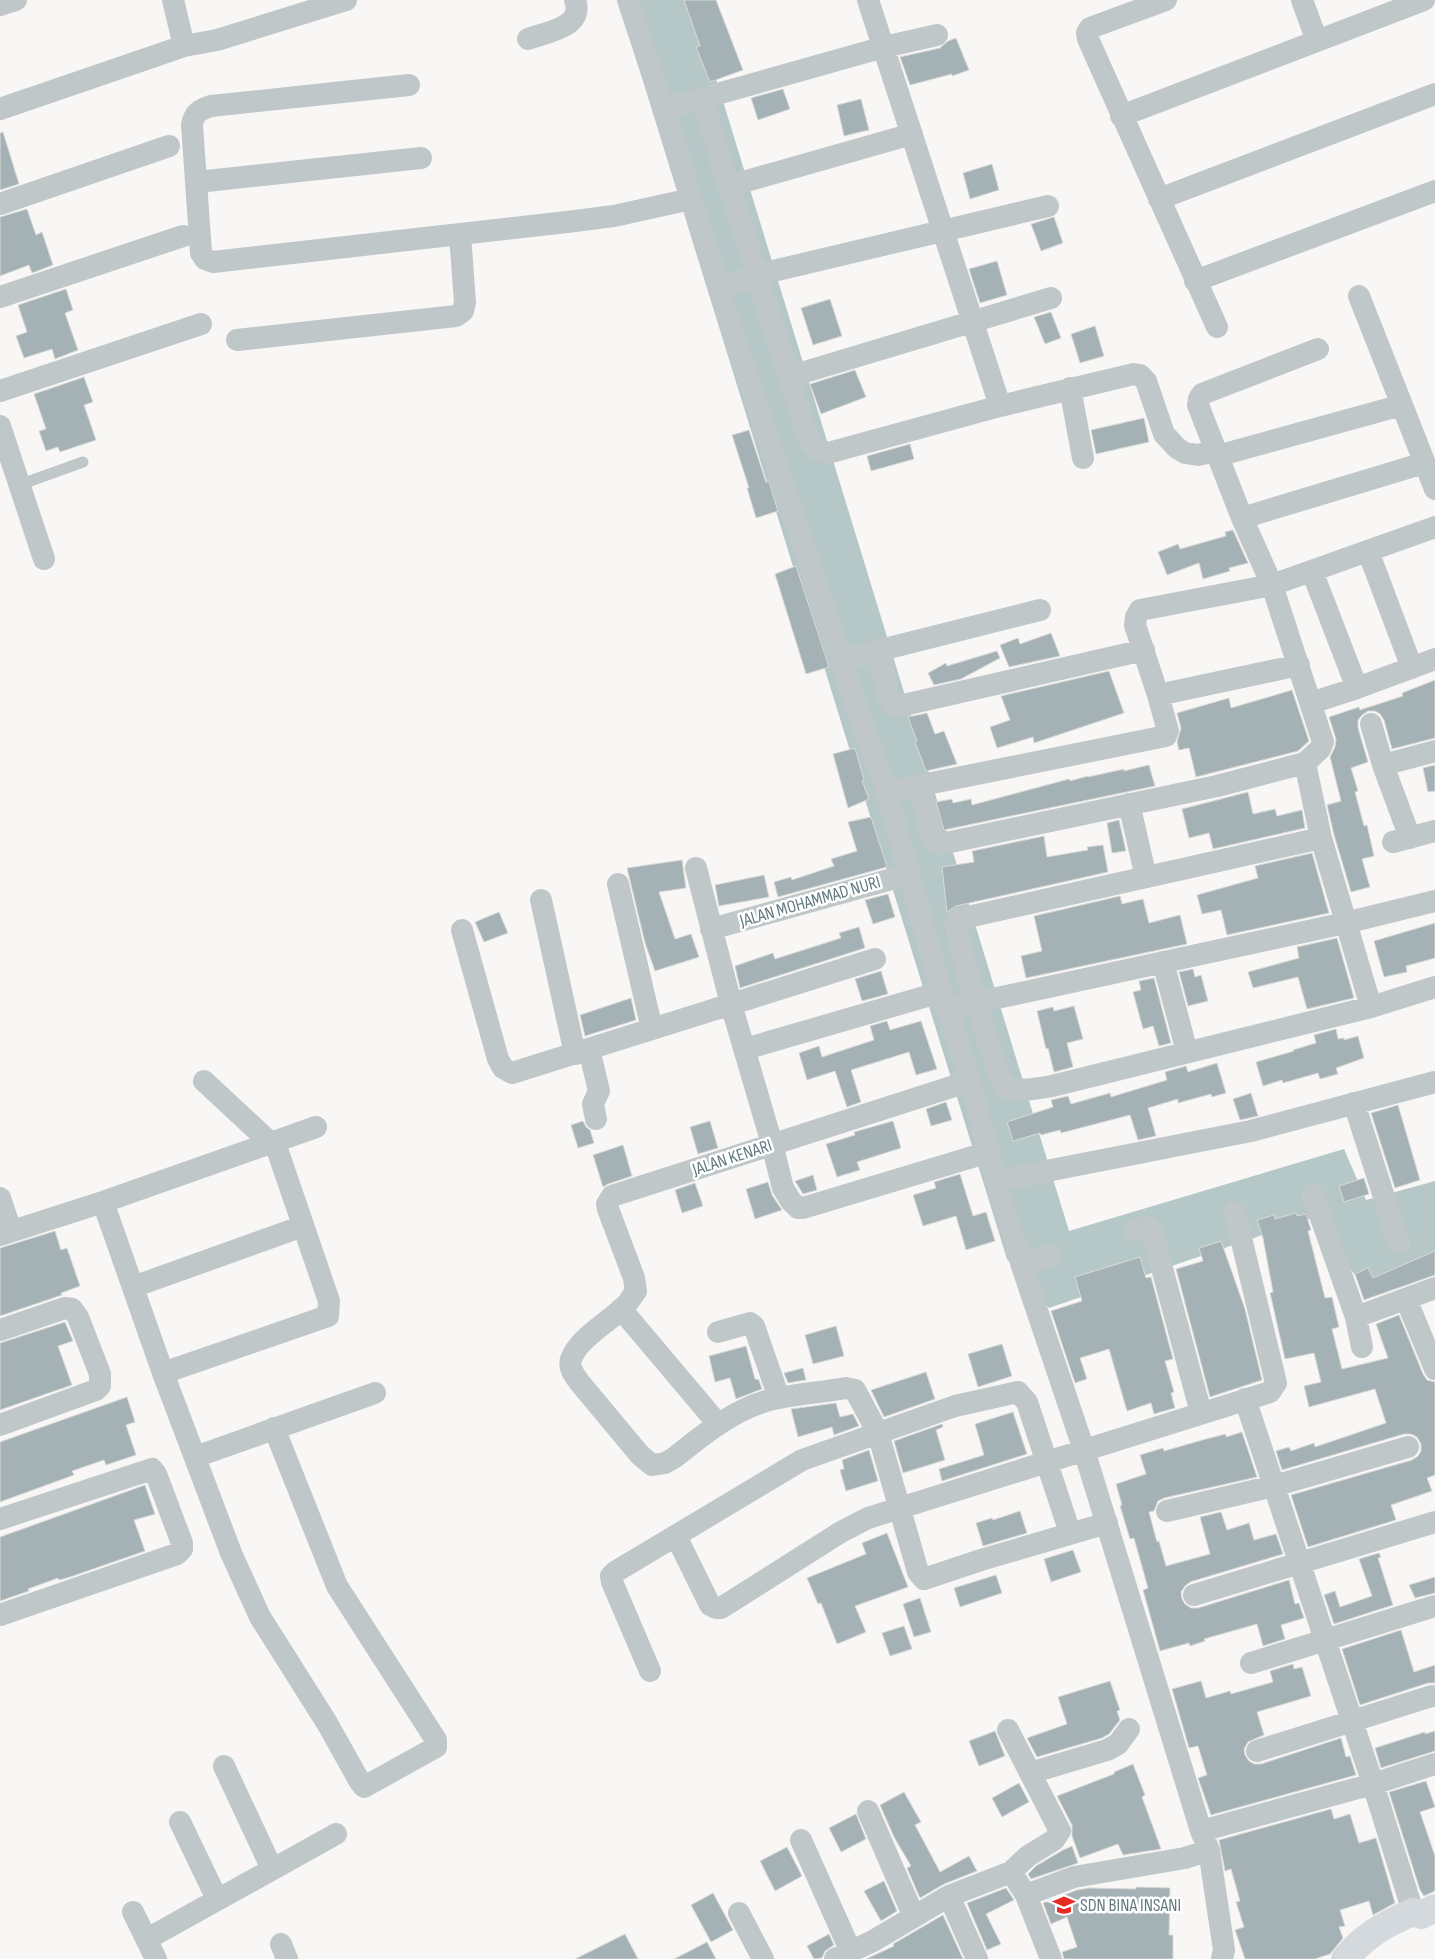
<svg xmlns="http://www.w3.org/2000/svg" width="1435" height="1959" viewBox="0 0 1435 1959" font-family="'Sofia Sans Condensed',sans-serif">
<rect width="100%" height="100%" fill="#f8f7f5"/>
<!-- water -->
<path fill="#b6c7c8" d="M618 0H692L1069 1231 1344 1149 1366 1200 1435 1181V1266L1367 1291 1312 1218 1049 1308 1007 1259Z"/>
<!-- building -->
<path fill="#a5b2b5" stroke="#d9d9d7" d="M684 0H716L743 70 710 82 696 47 700 46Z
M956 38 969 70 952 76V74L910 85 900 57 940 48 948 41Z
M783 89 790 109 758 120 751 98Z
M861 99 869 130 844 136 837 105Z
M3 132 19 184 0 190V133Z
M992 164 999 190 970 199 963 173Z
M27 209 36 235 42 232 53 265 32 273 29 265 0 276V217Z
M1054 217 1063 243 1041 251 1031 224Z
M997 261 1007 295 980 303 969 269Z
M66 289 73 310 65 313 78 350 55 359 52 349 24 358 16 336 27 332 18 305Z
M830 299 842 336 813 345 801 308Z
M1051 312 1061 338 1045 344 1034 317Z
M1095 326 1104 356 1080 363 1071 334Z
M855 370 866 397 821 414 810 384Z
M84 377 93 402 84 405 96 440 60 452 58 447 46 451 39 431 46 429 34 394Z
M1144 418 1149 442 1096 454 1091 430Z
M749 430 766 482H769L778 511 756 518 747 488H749L732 435Z
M910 444 914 459 871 471 867 456Z
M1233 530 1248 563 1229 568 1230 571 1203 579 1199 563 1167 575 1158 552 1178 544 1180 549 1226 536 1225 532Z
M796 566 829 667 806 674 775 574Z
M1051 633 1060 656 1009 667 1000 645 1018 638 1020 644Z
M997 651 1000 658 961 679 934 685 928 673 946 663 947 666Z
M1109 671 1124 713 1034 743 1033 737 997 748 990 727 1010 720 1001 696Z
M1435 680V738L1392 749 1384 720 1380 714 1375 711H1368L1362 715 1358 720V728L1368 762 1351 768 1358 791 1355 792 1364 826 1367 825 1374 856 1362 859 1370 887 1351 892 1334 835 1327 805 1341 801 1330 757 1335 747 1336 739 1329 717 1359 707 1360 710 1403 696 1402 693Z
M1292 690 1309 741 1298 751 1196 777 1189 748 1179 750 1177 742 1181 728 1177 713 1229 698 1231 708Z
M927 713 935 734 944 731 957 764 926 771 915 742 917 741 908 717Z
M855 748 864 780 862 781 869 799 848 808 833 754Z
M1149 765 1155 786 944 830 936 802 952 799 953 803 971 799 972 805 1069 779 1070 781 1088 776V777L1124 769V771Z
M1435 765V791L1428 792 1423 768Z
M1248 792 1253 814 1275 809 1277 816 1302 810 1305 828 1213 849 1209 833 1189 838 1182 809Z
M871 817 887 867 778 897 774 882 791 877 792 880 834 866 831 859 857 851 848 822Z
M1119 820 1126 851 1112 853 1107 823Z
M1044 836 1047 857 1088 850 1087 847 1103 845 1108 872 956 906 947 912 942 867 974 862 972 851Z
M1312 853 1329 913 1227 935 1221 910 1202 914 1197 895 1258 878 1255 866Z
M682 860 686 888 659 892 675 939 691 934 699 957 655 971 645 943 627 868Z
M764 875 769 897 719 906 715 885Z
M888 894 895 917 873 924 865 900Z
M1120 896 1122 904 1143 899 1149 923 1180 915 1187 944 1026 978 1021 956 1042 951 1034 916Z
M499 912 508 933 484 942 475 922Z
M1435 923V958L1406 966 1407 972 1384 977 1374 941Z
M859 927 865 948 740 988 735 966 773 953 775 959 841 938 839 933Z
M1337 938 1354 998 1307 1009 1298 977 1253 988 1248 972 1299 958 1297 947Z
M1193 969 1195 977 1201 975 1208 1001 1188 1006 1179 972Z
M881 971 888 994 862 1001 855 979Z
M1154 978 1171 1043 1159 1046 1153 1026 1143 1029 1133 992 1141 990 1139 981Z
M631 998 636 1020 585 1036 580 1015Z
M1074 1006 1083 1039 1067 1043 1073 1067 1054 1072 1048 1048 1046 1049 1037 1011 1053 1007 1054 1011Z
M887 1021 890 1030 921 1021 937 1069 916 1075 909 1052 851 1070 861 1102 847 1107 835 1071 807 1080 799 1053 819 1046 822 1057 874 1040 870 1026Z
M1336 1029 1338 1039 1344 1038V1040L1358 1036 1364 1058 1336 1068 1338 1074 1320 1079 1318 1073 1283 1083 1282 1080 1263 1086 1256 1062 1294 1051 1293 1050 1316 1043 1314 1035Z
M1217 1063 1226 1093 1212 1097 1211 1094 1178 1103V1099L1148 1108 1156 1136 1138 1140 1130 1115 1061 1133 1060 1130 1041 1135 1040 1133 1013 1141 1007 1122 1053 1107 1051 1100 1068 1096 1071 1104 1110 1093 1111 1097 1167 1080 1165 1072 1186 1066 1188 1072Z
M1251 1093 1258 1116 1240 1120 1233 1099Z
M946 1102 952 1120 931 1126 926 1109Z
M1398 1105 1420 1180 1395 1188 1371 1113Z
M583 1121 586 1127 590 1130 594 1143 578 1148 571 1125Z
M710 1121 718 1148 698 1154 690 1127Z
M893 1121 901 1148 857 1162 860 1170 837 1177 826 1144 855 1135 854 1132Z
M623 1145 632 1176 608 1184 603 1187 593 1155Z
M960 1174 973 1216 986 1212 995 1241 966 1250 956 1216 923 1226 913 1195 936 1188 934 1182Z
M813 1175 817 1190 803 1194 795 1181Z
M1364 1178 1369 1194 1344 1202 1339 1186Z
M768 1182 772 1195 782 1210 755 1219 746 1189Z
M695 1183 703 1206 682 1213 675 1190Z
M1296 1213 1297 1216 1306 1214 1311 1230 1308 1231 1325 1298 1332 1297 1339 1327 1332 1329 1342 1369 1388 1358 1376 1324 1399 1315 1423 1374 1427 1380 1435 1382V1475L1427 1478 1432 1491 1391 1505 1396 1520 1308 1547 1291 1495 1412 1460 1418 1456 1421 1451V1444L1417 1437 1411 1434H1404L1282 1470 1276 1451 1289 1447 1291 1451 1314 1443 1315 1447 1386 1423 1375 1389 1309 1407 1304 1386 1321 1382 1314 1353 1285 1359 1270 1293 1273 1292 1263 1238 1257 1220 1274 1215 1275 1219Z
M55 1231 61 1250 67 1248 80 1286 61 1293 62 1295 0 1316V1248Z
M1221 1241 1245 1309 1262 1380 1210 1397 1176 1269 1203 1261 1199 1248Z
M1435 1251V1275L1364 1300 1355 1274 1368 1268 1373 1278Z
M1140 1257 1146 1278 1151 1277 1173 1359 1165 1361 1174 1392 1171 1393 1175 1408 1154 1414 1151 1403 1127 1411 1109 1349 1080 1358 1087 1379 1075 1383 1051 1311 1082 1301 1075 1277Z
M65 1322 73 1341 58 1346 72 1385 0 1410V1343Z
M836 1326 844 1356 813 1364 805 1335Z
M1002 1344 1012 1376 978 1387 968 1354Z
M746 1346 755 1379 759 1380 762 1389 736 1399 730 1378 715 1382 709 1356Z
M803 1368 806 1380 788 1383 784 1373Z
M926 1372 935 1399 884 1417 871 1390Z
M127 1397 135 1422 126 1425 136 1455 106 1465 104 1460 72 1471 74 1475 0 1502V1442Z
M836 1403 840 1417 853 1414 859 1426 834 1435 832 1427 798 1437 791 1409Z
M1013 1412 1027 1454 942 1481 939 1469 984 1455 975 1424Z
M942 1424 943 1427 936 1430 945 1460 903 1473 894 1441Z
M1242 1432 1257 1477 1164 1498 1158 1501 1154 1511 1149 1512 1157 1542 1159 1541 1166 1566 1210 1554 1200 1517 1221 1512 1227 1530 1249 1523 1254 1540 1276 1534 1283 1554 1190 1582 1185 1586 1181 1592 1182 1599 1185 1604 1191 1608H1198L1289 1580 1295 1604 1299 1603 1304 1618 1281 1625 1285 1639 1263 1646 1257 1624 1204 1639 1205 1641 1190 1646 1189 1643 1160 1651 1143 1590 1148 1588 1134 1538 1130 1539 1120 1506 1122 1505 1116 1484 1146 1474 1140 1455 1163 1448 1164 1451 1206 1439 1226 1434V1437Z
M869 1450 878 1481 846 1491 840 1470 844 1469 842 1460Z
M145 1485 155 1514 134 1520 145 1551 70 1577 59 1580 58 1578 28 1589 29 1591 0 1601V1537Z
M1020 1511 1027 1533 983 1546 976 1523 992 1518 993 1520Z
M887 1533 908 1587 855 1606 866 1632 837 1644 821 1603 818 1604 807 1578 866 1554 862 1543Z
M1073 1550 1081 1572 1051 1582 1044 1559Z
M1379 1553 1381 1557 1378 1558 1393 1605 1334 1624 1324 1595 1335 1591 1340 1607 1372 1596 1359 1559Z
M996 1575 1002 1593 960 1607 954 1588Z
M1435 1577V1593L1415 1598 1409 1585Z
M920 1598 931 1632 914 1637 903 1604Z
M904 1626 912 1649 890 1656 882 1633Z
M1401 1630 1414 1672 1435 1665V1683H1428L1360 1705 1342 1649Z
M1293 1664 1294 1669 1302 1667 1311 1696 1257 1712 1264 1735 1248 1742 1244 1749 1245 1755 1249 1761 1254 1764H1261L1341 1738 1346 1757 1350 1756 1356 1775 1211 1815 1198 1778 1207 1775 1198 1746 1189 1748 1172 1689 1201 1681 1206 1698 1230 1691 1231 1694 1273 1682 1270 1671Z
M1110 1681 1120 1710 1117 1711 1120 1720 1109 1734 1102 1738 1037 1757 1027 1738 1067 1724 1058 1697Z
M995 1731 1005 1756 979 1766 969 1741Z
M1435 1731V1751L1381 1768 1375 1748 1425 1732V1734Z
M1133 1764 1145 1795 1142 1797 1161 1849 1123 1855 1118 1844 1080 1858 1072 1836V1825L1057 1796 1114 1774V1772Z
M1426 1781 1435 1807 1420 1812 1435 1856V1891L1424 1896 1420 1890 1389 1792Z
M1019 1783 1029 1802 1002 1817 992 1798Z
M904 1792 921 1822 915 1825 940 1872 969 1856 977 1871 944 1884 920 1898 907 1868 911 1866 894 1837 880 1805Z
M1331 1809 1334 1819 1350 1814 1359 1843 1376 1838 1395 1903 1373 1915 1369 1901 1340 1910 1345 1926 1339 1927 1343 1938 1330 1954 1315 1959H1245L1235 1930 1244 1927 1236 1902 1240 1901 1231 1869 1225 1871 1219 1840Z
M856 1814 866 1839 841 1852 829 1828Z
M1072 1846 1078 1863 1031 1879 1028 1874 1036 1866 1063 1850Z
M787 1847 802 1876 775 1891 760 1861Z
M884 1881 897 1911 881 1921 864 1891Z
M1136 1887 1170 1888 1169 1935H1173V1959H1064L1062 1952 1077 1947 1067 1917 1051 1924 1043 1903 1077 1890 1089 1888 1136 1889Z
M1006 1888 1014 1900 986 1914 1001 1944 987 1950 967 1903Z
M713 1893 733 1930 711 1942 691 1905Z
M943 1915 963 1959H866L894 1946 893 1944Z
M625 1934 638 1959H575Z
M829 1934 834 1945 825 1951 822 1958 814 1959 807 1946Z
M707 1942 716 1959H674Z"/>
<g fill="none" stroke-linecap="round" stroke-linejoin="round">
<!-- lane -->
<path stroke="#c0c7c9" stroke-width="11" d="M19 485 83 462"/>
<!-- street -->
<path stroke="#c0c7c9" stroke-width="22" d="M173 0 184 46
M628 0 664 109 719 289 857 709 887 792 941 992 970 1081 996 1181 1022 1266 1084 1450 1201 1831 1209 1850 1224 1950 1222 1959
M868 0 1000 406
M1166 0 1090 28 1087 33 1088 39 1217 327
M1302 0 1317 41
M0 5 16 0
M528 39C547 32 585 27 575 0
M409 85 211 106C199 110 194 113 192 125L201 253 205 259 213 262 567 222 614 216 691 199
M702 99 729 186
M0 109 184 46 217 40 346 0
M664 109 884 47 937 35
M1121 116 1424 0
M912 134 729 186 808 438C814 447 818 451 828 453L1000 406 1134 374 1140 375 1146 381 1164 434 1177 448 1185 453 1198 455 1216 451
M197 182 421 158
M1159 199 1435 94
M0 204 169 146
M1195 281 1435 191
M719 289 756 275 1048 206
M1359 296 1435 489
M0 297 183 236
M237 340 456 316 463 311 465 302 460 235
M1318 349 1202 394 1199 399 1198 405 1242 518 1272 585 1323 742 1320 749 1305 763 1321 838 1371 1007
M788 377 1051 298
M1070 388 1083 458
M0 391 201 324
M0 426 44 559
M1217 456 1402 405
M1242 518 1424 463
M1368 551 1412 668
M1312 571 1357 688
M878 651 890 701 895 707 1144 650
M841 660 1040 610
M1158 695 1299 665
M1311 703 1357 688 1435 659
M1371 724 1383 765 1410 838
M1383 765 1435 751
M918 785 933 839 935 842 941 844 1217 786 1305 763
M887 792 1166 736 1168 731 1158 695 1135 625 1136 617 1140 610 1272 585 1435 527
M1129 804 1146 877
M1321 838 959 919 956 921 957 931 975 1002 1003 1086C1020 1092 1035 1089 1052 1086L1371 1007 1435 987
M1393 842 1435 831
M696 868 731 1004 772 1144 783 1188 791 1201 798 1208H803L989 1152
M618 884 652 1029
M541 900 575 1054
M711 929 910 874
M462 930 498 1059 503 1068 512 1073 875 959
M1163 962 1187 1052
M960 1006 1345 923 1435 901
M589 1049 599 1091 593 1104 596 1119
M745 1049 941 992
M970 1081 612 1196 607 1204 608 1209 634 1278 636 1291C633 1295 630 1300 627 1304 612 1320 579 1337 571 1359 568 1368 575 1376 580 1383L640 1455 652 1465 665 1463 674 1458C703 1435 730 1412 766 1401 791 1394 819 1393 846 1388L855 1390 878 1433 918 1572 924 1579 981 1560 1107 1523
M1354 1103 1399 1244
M996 1181 1251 1131 1435 1082
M1313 1195 1356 1317 1362 1347
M0 1198 11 1231
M103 1202 163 1373 231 1553 260 1617 327 1723 360 1782 364 1787 436 1747V1740L337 1586 274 1428
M1134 1230 1148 1227 1152 1231 1201 1413
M0 1235 103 1202 316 1127
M1022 1266 1051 1255
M133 1287 303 1226
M1406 1299 1435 1369
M621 1309 718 1424
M1356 1317 1435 1288
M0 1330 65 1308 72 1309 78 1317 100 1374V1386L96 1390 0 1425
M718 1332 750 1323 754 1326 779 1398
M163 1373 328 1316 329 1301 277 1149 204 1081
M1245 1399 1373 1784 1413 1912
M195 1457 375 1393
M1167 1511 1274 1486 1408 1447
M0 1519 152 1469 156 1474 182 1543V1549L177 1554 0 1615
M676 1536 710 1605 716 1608H721L841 1532 868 1518 1270 1392 1276 1383 1235 1213
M1194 1595 1435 1522
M1251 1663 1435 1606
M650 1671 612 1582 611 1576 615 1572 802 1460 955 1406 1018 1392 1027 1402 1070 1533
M1008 1730 1060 1831 1054 1840 1028 1856 1011 1872
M1257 1751 1432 1696
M224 1766 272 1869
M1030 1773 1107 1750 1118 1744 1129 1729
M868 1811 914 1917
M180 1822 217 1899
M1201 1831 1373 1784 1435 1764
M801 1840 851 1952
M1026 1895 1074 1877 1185 1858 1209 1850
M949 1896 977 1959
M133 1912 156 1959
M739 1913 763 1959
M147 1939 336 1834
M281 1944 287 1959
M835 1959 873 1941 949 1896 1011 1872 1026 1895 1051 1959"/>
<!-- secondary -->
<path stroke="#d3d9dc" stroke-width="28" d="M1345 1959C1364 1936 1385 1924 1413 1912L1421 1915 1435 1908"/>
</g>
<!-- icons -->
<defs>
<g id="school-bare" transform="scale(1.725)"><path d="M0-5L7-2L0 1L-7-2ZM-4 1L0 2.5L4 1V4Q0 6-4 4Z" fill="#e82a24" stroke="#fff" stroke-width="2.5" paint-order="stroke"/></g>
</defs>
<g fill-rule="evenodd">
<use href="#school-bare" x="1064" y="1905"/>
</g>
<g text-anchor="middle" stroke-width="5" stroke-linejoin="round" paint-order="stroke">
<!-- street labels -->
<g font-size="18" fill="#627a81" stroke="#fff">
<text transform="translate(810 901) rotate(-16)" y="6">JALAN MOHAMMAD NURI</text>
<text transform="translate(732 1157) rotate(-18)" y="6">JALAN KENARI</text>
</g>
<!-- poi labels -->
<g font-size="18" fill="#627a81" stroke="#fff" text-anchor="start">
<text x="1080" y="1911">SDN BINA INSANI</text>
</g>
</g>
</svg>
